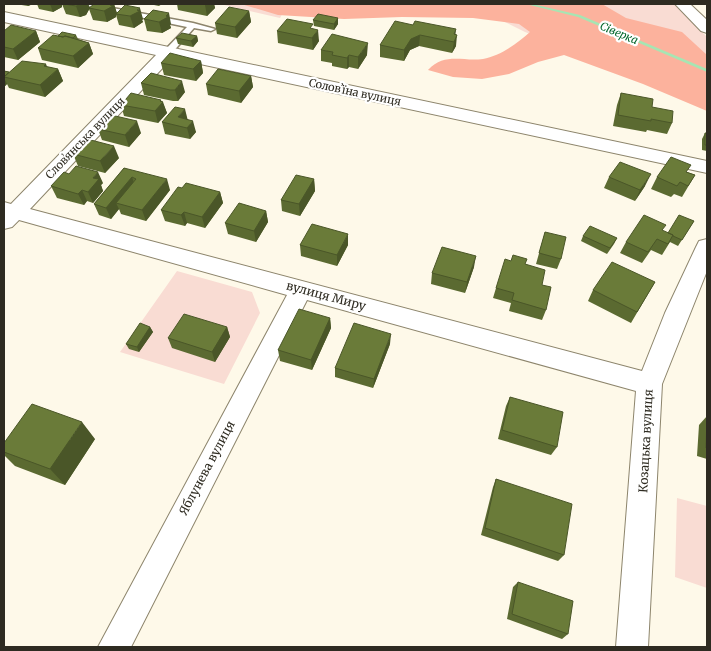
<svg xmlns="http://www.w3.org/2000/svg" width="711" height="651" viewBox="0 0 711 651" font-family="Merriweather,serif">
<rect width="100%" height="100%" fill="#fef9e9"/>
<!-- green -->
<path fill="#f9dcd3" d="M220 4H675L707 37V102L525 32 483 11 285 9 280 18Z
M177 271 252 292 260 313 224 384 120 352Z
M677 498 707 506V588L675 577Z"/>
<!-- forest -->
<path fill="#fcb29d" d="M241 4H602L626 18 682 32 707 55V111L643 84 564 55 538 62 509 74 482 79 453 77 428 70C445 52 463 62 483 59 500 56 518 43 530 32L519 24 473 18 402 17 344 19 278 15Z"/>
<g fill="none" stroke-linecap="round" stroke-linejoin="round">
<!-- stream -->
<path fill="#a7e5b3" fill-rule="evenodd" d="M526 4H532L580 15 707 69V72L578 17Z"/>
<!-- service casing -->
<g stroke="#8d856c" stroke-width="3">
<path id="service" d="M77 4H91L193 23 215 29 211 31 194 28 170 55H164V51L187 27Z"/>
</g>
<!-- minor casing -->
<g stroke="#8d856c" stroke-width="2">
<path id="minor" d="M675 4H690L707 20V33L701 31Z
M4 12 707 161V173L172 58 30 209 642 371 665 313 696 247 699 241 707 239V271L662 384 648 647H616L636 391 307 300 131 647H98L287 295 19 220 12 227 4 229V202L11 204 156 55 4 22Z"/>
</g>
<!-- service -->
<use href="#service" fill="#fff" fill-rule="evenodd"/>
<!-- minor -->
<use href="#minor" fill="#fff" fill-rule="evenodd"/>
</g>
<!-- wall -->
<path fill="#5b6a31" d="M15 4H33L28 6Z
M37 4H88L90 8 94 4H114L117 13 143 19 142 20 143 22 134 28 119 25 116 15V17L107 22 93 20 89 9 86 15 80 17 66 14 62 4V7L53 12 39 9Z
M149 4H162L159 6Z
M177 4H214L215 8 207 16 178 10Z
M249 11 251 22 237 38 217 34 215 23Z
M338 18V24L334 30 314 26 313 20Z
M144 19 171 24 170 25 171 28 162 33 147 31Z
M413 25 456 35V46L452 53 419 46 410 50 404 61 380 57V45Z
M313 29 319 41 313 50 278 43 277 31Z
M4 31H36L40 42 18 60 4 57Z
M76 35 78 39 89 43 93 54 78 68 42 60 38 48 58 36Z
M197 36 198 41 193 47 178 44 176 38Z
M321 50 367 55 358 69 349 67 347 69 332 66V63L321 61Z
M201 61 203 73 196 81 164 75 161 63Z
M47 67 58 69 63 81 45 97 9 88 7 84 4 87V71L9 72Z
M151 73 185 92 178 101H173L144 95 141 83Z
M251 76 253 87 241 103 208 95 206 84Z
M621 93 652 107 672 123 667 134 647 130 646 132 613 126 617 105Z
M162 101 167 113 158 123 124 116 121 105Z
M187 119 196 132 190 139 165 134 162 122Z
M98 129 141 133 129 147 102 140Z
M705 133H707V151L702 150V139Z
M73 154 119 158 105 173 78 166Z
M124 168 170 190 146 221 121 214 119 209 111 219 99 215 94 204Z
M687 172 695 175 682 197 674 194 671 197 651 189 657 177Z
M609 177 645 186 635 201 604 188Z
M314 179 315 191 300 216 282 211 281 200Z
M103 183 101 185 103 191 93 203 87 201 84 205 57 198 51 186Z
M182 188 220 192 223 203 205 228 187 223 185 226 165 221 161 210Z
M266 211 268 222 256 242 228 234 225 223Z
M694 221 678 246 670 242 662 255 651 250 642 263 620 253 626 242 668 233Z
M545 232 561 259 557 269 536 264Z
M583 236 617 238 614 244 607 254 581 241Z
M300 245H348L337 266 301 256Z
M525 264 546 310 542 320 509 311 511 303 493 298 496 288Z
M474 267 465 293 431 284 432 273Z
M655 282 631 323 588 301 593 290Z
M330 318 331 328 312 370 280 361 278 350Z
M150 327 153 332 139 352 129 349 126 344Z
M227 327 230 337 215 362 172 348 168 338Z
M390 344 373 388 335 377V368Z
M510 397 557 447 551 455 498 439 506 406Z
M707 416V459L697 456 699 425Z
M95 439 65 485 15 466 4 455V443Z
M496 479 564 555 558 561 481 535 493 487Z
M518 582 568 634 562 639 507 619 513 587Z"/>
<!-- shaded-wall -->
<path fill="#4a5628" d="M27 4H33L28 6Z
M50 4H62V7L53 12Z
M81 4H88L90 8 86 15 80 17 76 6Z
M112 4H114L117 14H116V17L107 22 104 11Z
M206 4H214L215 8 207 16 205 5Z
M140 8 143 19 142 20 143 22 134 28 130 16Z
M249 11 251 22 237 38 235 27Z
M169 13 171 24 170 25 171 28 162 33 159 22Z
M338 18V24L334 30V24Z
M456 29 455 39 457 35 456 46 452 53 454 42V34Z
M318 30 319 41 313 50 312 38Z
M36 31 40 42 18 60 13 49Z
M420 35 419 46 410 50 404 61V50L411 39Z
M197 36 198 41 193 47 191 41Z
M89 43 93 54 78 68 73 56Z
M368 43 367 55 358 69V57Z
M349 55V67L347 69V58Z
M201 61 203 73 196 81 193 69Z
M46 64 51 76 58 69 63 81 45 97 40 85 44 66Z
M251 76 253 87 241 103 239 91Z
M4 78 7 84 4 87Z
M182 81 185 92 178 101 175 90Z
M161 100 162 103 163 102 167 113 158 123 155 111Z
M185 109 188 121 178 117Z
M137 121 141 133 129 147 125 135Z
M193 121 196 132 190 139 187 128Z
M114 146 119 158 105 173 100 161Z
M98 172 103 183 101 185 103 191 93 203 88 192 93 178Z
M651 174 645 186 635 201 640 190Z
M132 177 136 189 116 203 119 209 111 219 106 208Z
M167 179 170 190 146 221 142 210Z
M314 179 315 191 300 216 299 204Z
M82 190 87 201 84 205 78 194Z
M220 192 223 203 205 228 202 217Z
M266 211 268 222 256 242 254 231Z
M184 212 187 223 185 226 181 215Z
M348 234V245L337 266V255Z
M476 256 474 267 465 293 467 282Z
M330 318 331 328 312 370 311 360Z
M150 327 153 332 139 352 137 347Z
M227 327 230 337 215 362 212 352Z
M391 334 390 344 373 388 374 379Z
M82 422 95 439 65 485 50 469Z"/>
<!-- building -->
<path fill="#6a7b39" stroke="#4a5628" d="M64 4H81L76 6Z
M94 4H112L110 5 113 6 104 11 89 8Z
M125 5 140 8 137 10 140 11 130 16 116 14Z
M229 7 249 11 235 27 215 23Z
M153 10 169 13 166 16 168 17 159 22 144 19Z
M318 14 338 18 334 24 313 20Z
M287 19 313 24 310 28 318 30 312 38 277 31Z
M395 21 413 25 415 21 456 29 454 34 457 35 454 42 420 35 411 39 404 50 380 45Z
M11 25 36 31 13 49 4 47V31Z
M62 32 76 35 73 38 65 36 63 37 58 36Z
M182 33 197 36 191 41 176 38Z
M332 34 368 43 358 57 349 55 347 58 332 55 333 52 321 50Z
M53 35 63 37 65 36 89 43 73 56 38 48Z
M170 53 201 61 193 69 161 63Z
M22 61 46 64 44 66 58 69 40 85 4 77Z
M218 69 251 76 239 91 206 84Z
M4 71 9 72 4 77Z
M151 73 182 81 175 90H170L141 83Z
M131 93 161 100 160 101 163 102 155 111 121 105Z
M621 93 653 99 652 107 673 111 672 123 651 119V121L618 115Z
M175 107 185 109 178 117 193 121 187 128 162 122Z
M111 115 137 121 125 135 98 129Z
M705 133H707V145H705Z
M87 139 114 146 100 161 73 154Z
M671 157 691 165 686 172 695 175 688 186 680 182 677 186 657 177Z
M620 162 651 174 640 190 609 177Z
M76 166 98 172 93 178 99 179 88 192 82 190 78 194 51 186 64 172 69 174Z
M124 168 167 179 142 210 116 203 136 179 132 177 106 208 94 204Z
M296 175 314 179 299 204 281 200Z
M186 183 220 192 202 217 184 212 181 215 161 210 178 187 182 188Z
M239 203 266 211 254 231 225 223Z
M644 215 666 225 662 230 673 235 668 244 657 239 648 252 626 242Z
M679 215 694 221 682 240 673 236V235L668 233Z
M312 224 348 234 337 255 300 245Z
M590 226 617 238 610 248 583 236Z
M545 232 566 237 561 259 539 253Z
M442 247 476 256 467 282 432 273Z
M513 255 527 259 525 264 545 270 542 285 551 287 546 310 512 300 514 293 496 288 505 259 511 261Z
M612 262 655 282 637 312 593 290Z
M299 309 330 318 311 360 278 350Z
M184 314 227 327 212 352 168 338Z
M140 323 150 327 137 347 126 344Z
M354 323 391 334 374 379 335 368Z
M510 397 563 412 557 447 502 430Z
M32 404 82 422 50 469 4 452V443Z
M707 416V448H706Z
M496 479 572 504 564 555 485 528Z
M518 582 573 601 568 634 512 614Z"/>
<g text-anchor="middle" stroke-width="4.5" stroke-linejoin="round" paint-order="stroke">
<!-- far-water labels -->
<g font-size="11" font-style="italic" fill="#06692f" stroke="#fff">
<text transform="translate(619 33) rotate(23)" y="4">Сіверка</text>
</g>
<!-- far-street labels -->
<g font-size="11" fill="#2e2b21" stroke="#fff">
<text transform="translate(355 92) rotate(12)" y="4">Соловʼїна вулиця</text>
<text transform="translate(85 138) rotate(-46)" y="4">Словʼянська вулиця</text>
</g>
<!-- street labels -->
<g font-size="12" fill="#2e2b21" stroke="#fff">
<text transform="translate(326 296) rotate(15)" y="4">вулиця Миру</text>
<text transform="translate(646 441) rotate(-87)" y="4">Козацька вулиця</text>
<text transform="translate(207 468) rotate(-62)" y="4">Яблунева вулиця</text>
</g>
</g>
<!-- border -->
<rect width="711" height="651" fill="none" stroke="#2e2b21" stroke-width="10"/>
</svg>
